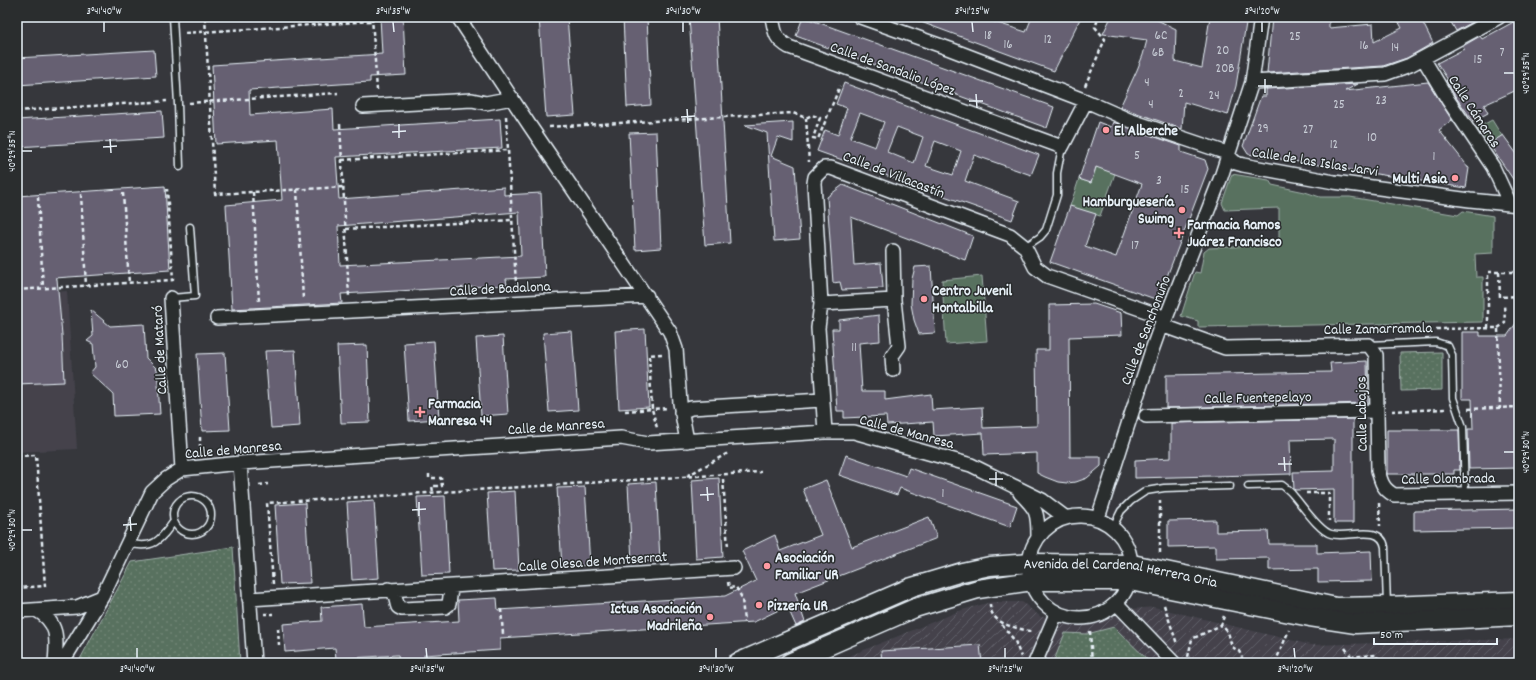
<svg xmlns="http://www.w3.org/2000/svg" width="1536" height="680" viewBox="0 0 1536 680" font-family="Dekko,sans-serif">
<defs>
<pattern id="industrial-furrows" width="10" height="10" patternUnits="userSpaceOnUse"><rect width="10" height="10" fill="#44434c"/><path d="M-1 1l2-2M0 10L10 0M9 11l2-2" fill="none" stroke="#5f5f67"/></pattern>
<pattern id="park-dots" width="8" height="8" patternUnits="userSpaceOnUse"><rect width="8" height="8" fill="#59715e"/><path d="M2 2h.1M6 6h.1" fill="none" stroke="#718676" stroke-width="1.8" stroke-linecap="round"/></pattern>
</defs>
<rect width="100%" height="100%" fill="#36373c"/>
<filter id="ink" filterUnits="userSpaceOnUse"><feTurbulence type="fractalNoise" baseFrequency=".025" numOctaves="2"/><feDisplacementMap in="SourceGraphic" scale="8" xChannelSelector="R" yChannelSelector="G"/><feConvolveMatrix kernelMatrix="1 2 1 2 8 2 1 2 1" color-interpolation-filters="sRGB"/></filter>
<g filter="url(#ink)">
<!-- built -->
<path fill="#44434c" d="M67 291 77 449 17 452V294Z"/>
<!-- industrial -->
<path fill="url(#industrial-furrows)" d="M991 602H1022L1041 617 1154 607 1311 645 1519 639V663H832L962 610Z"/>
<!-- grass -->
<path fill="#59715e" stroke="#a0b1ab" d="M1492 120 1502 136 1489 144 1477 128Z
M1099 159 1118 165 1100 216 1070 206 1079 179 1091 183Z
M1232 174 1269 180 1272 185 1305 192 1320 197H1350L1458 215 1463 211 1493 216V253L1475 254 1476 277H1483V322L1198 327V321L1181 316 1195 272 1200 273 1204 252 1209 248 1279 245V208L1225 210 1222 203Z
M982 276 987 341 946 344 942 280Z"/>
<!-- park -->
<path fill="url(#park-dots)" stroke="#a0b1ab" d="M1442 352V390L1401 391 1400 353Z
M233 547 240 663H78L132 562Z
M1114 627 1151 663H1053L1065 633 1087 634Z"/>
<!-- building -->
<path fill="#666072" stroke="#e8f1f8" fill-rule="evenodd" d="M380 17H403L406 75 370 77V82L249 90 250 115 333 109 334 129 500 119 502 148 336 157 339 199 504 187V195L541 193 545 277 506 279 507 285 341 294 342 303 232 309 226 205 282 200 278 140 216 144 212 65 382 54ZM519 212 521 256 340 265 338 226Z
M539 17H567L575 115 546 117Z
M623 17H647L651 105 627 107Z
M689 17H717L730 243 705 245Z
M803 17 1054 107 1047 128 796 36Z
M910 17H979L1026 32 1032 17H1081L1054 71 910 18Z
M1111 17H1151L1176 29 1175 61 1202 68 1210 17H1247L1236 86 1228 115 1184 102 1182 129 1120 107 1137 70 1143 55 1147 40 1103 34Z
M1272 17 1329 18V28L1373 24 1374 42 1402 28 1396 17H1420L1433 43 1407 58 1383 66 1267 73Z
M1448 17H1470L1473 22 1456 31Z
M1519 19V89L1484 105 1488 113 1473 121 1455 96 1446 80H1448L1437 63 1464 49 1463 46 1480 36 1482 39Z
M154 50 156 76 17 85V58Z
M1428 82 1452 120 1439 130 1469 168 1466 188 1248 154 1243 146 1261 96H1266V89L1358 84 1345 91Z
M844 83 1039 155 1031 175 974 155 965 181 1019 201 1012 220 817 151 825 130 838 135 847 108 836 104ZM860 113 884 122 875 147 850 138ZM897 127 923 137 914 163 887 152ZM935 141 961 151 953 175 926 166Z
M162 111 164 138 17 147V120Z
M793 122V142L778 137 771 156 795 166 800 239 774 241 767 133 745 125Z
M1098 122 1111 127 1113 122 1181 146V152L1205 160 1208 169 1158 300 1050 262 1070 206 1096 214 1085 246 1116 257 1142 184 1096 167 1091 183 1079 179Z
M656 132 661 248 635 250 629 133Z
M1503 135 1519 157V188L1489 144Z
M843 185 973 236 965 260 851 217 854 265 881 263 883 288 842 290 840 282 833 283 827 197Z
M165 186 170 270 55 278 57 279 62 335 64 382 17 384V196Z
M931 266 935 333 919 334 914 320 911 304 912 279 915 267Z
M1094 304 1121 313 1122 335 1069 337 1070 457H1101V466L1087 478 1076 482 1067 483 1058 482 1045 477 1037 473V453L984 455 983 433 934 436 933 422 887 425 886 416 844 418V411H837L832 329H839V320L879 315 880 341 859 343 862 391H885V400L931 394 932 410 982 407 983 428 1037 426 1036 350H1049V305Z
M91 310 110 326 144 324 146 358 157 369 160 414 114 416 113 394 90 373 95 367 93 344 87 341 93 336Z
M1519 319V468L1469 469 1468 429H1473L1472 399H1462V332H1480V336H1507Z
M645 329 649 407 619 409 615 331Z
M572 331 578 410 549 412 543 333Z
M503 336 508 414 481 416 476 338Z
M434 341 439 419 409 421 404 343Z
M367 345 370 422 341 423 337 346Z
M295 350 300 426 271 428 265 351Z
M225 353 230 430 202 431 197 354Z
M1367 361 1368 403 1166 408V375L1331 372 1330 363Z
M1353 419V523H1334V489L1295 490 1294 489 1293 472 1334 471V439L1290 440 1291 474 1135 478V460L1171 458V423Z
M1387 430H1459L1460 470H1454V474H1387Z
M846 455 906 476 909 468 1017 506 1010 527 900 488 897 495 839 475Z
M719 478 723 557 696 559 692 480Z
M826 480 852 547 929 517 937 538 795 593 805 622 796 626 787 606 754 622 500 638V650L424 655 425 663H399L398 655 336 659 335 648 285 652 283 624 322 621 321 607 362 604 364 627 459 621 458 600 497 598 498 610 725 596 756 581 742 551 775 535 780 551 821 535 803 489Z
M656 482 660 561 632 562 628 484Z
M585 487 590 565 562 567 557 488Z
M515 491 519 570 492 571 487 493Z
M445 496 449 574 422 575 417 497Z
M374 500 379 578 352 580 347 502Z
M305 503 310 583 280 584 275 505Z
M1519 509V528L1414 530V511Z
M1216 520V532L1268 531 1269 544H1317V553L1371 551 1372 581 1318 582V569L1269 570V558L1216 559V546L1168 547V521Z
M980 645 982 663H882L881 651Z"/>
<g fill="none" stroke-linecap="round" stroke-linejoin="round">
<!-- lane casing -->
<g stroke="#e8f1f8" stroke-width="9">
<path id="lane" d="M173 17 178 104 180 167
M1025 247 1040 237 1046 230 1057 195V173L1062 147
M171 298 195 296 190 227
M1369 345 1436 342 1448 346 1452 355 1453 398 1463 427 1465 494
M1248 486 1282 485C1286 488 1290 491 1293 495 1302 505 1319 531 1331 534 1348 539 1381 523 1385 547L1387 605
M173 515a19 19 0 1 1 38 0a19 19 0 1 1-38 0Z
M1113 527 1121 511 1131 501 1146 491 1164 488 1230 486
M127 543C153 550 160 541 174 521"/>
</g>
<!-- street casing -->
<g stroke="#e8f1f8" stroke-width="16">
<path id="street" d="M458 17 530 126 670 332 676 349 680 403 687 441
M772 17C775 33 775 39 789 47L1062 147 1086 101
M860 17 950 49 1086 101 1129 120 1224 152 1236 163 1243 165 1334 182 1470 200 1519 205
M1423 58 1448 100 1493 167 1510 204
M1252 82 1385 74 1410 65 1499 17
M363 106 472 100 486 103 512 98
M893 251 894 300 899 346 892 356 893 370
M171 298 182 469
M821 304 894 300
M217 318 647 296
M1161 325 1225 348 1369 345 1376 355 1378 470C1381 482 1383 489 1394 495L1519 493
M681 412 691 408 822 400
M1146 416 1371 411
M825 432 818 328 821 304 814 183 815 177 824 168H831L1010 235 1025 247 1035 267 1047 276 1166 318
M240 463 254 663
M1020 493C1037 510 1038 512 1038 537
M1029 567a51 51 0 1 1 102 0a51 51 0 1 1-102 0Z
M1098 518 1151 353 1161 325 1166 318 1221 177 1252 82 1261 17
M388 589C397 593 395 599 398 607L402 609 445 607 449 604 451 589 455 586
M249 599 734 568
M1117 604 1174 663
M36 610C59 622 57 640 55 663
M17 611 77 607 102 597
M60 663 68 653 102 597 152 492 166 479 182 469 240 463 621 438 648 443 825 432H854L971 465 1042 500 1066 518
M1035 663 1056 614"/>
</g>
<!-- secondary casing -->
<g stroke="#e8f1f8" stroke-width="21">
<g id="secondary">
<path id="s1" d="M737 663 912 587 962 572 990 566 1031 563 1132 564 1336 607 1387 606 1519 601"/>
<path d="M789 663 915 608 978 589 1032 581H1130L1310 617 1356 624 1519 616"/>
</g>
</g>
<!-- path -->
<path stroke="#e8f1f8" stroke-width="2.5" stroke-dasharray="4 3" stroke-linecap="butt" d="M205 17 215 194 344 187
M372 17 377 90
M185 33 372 21
M1085 86 1105 39 1095 27 1099 17
M189 103 338 93
M17 111 167 101
M506 116 516 284 515 289
M806 118 809 162
M340 124 349 297
M549 127 793 113 806 118 812 115 820 118 813 138 818 139 840 86
M342 160 508 150
M297 189 303 299
M253 192 259 302
M123 193 129 283
M81 194 86 286
M38 197 43 288
M346 229 512 220
M1499 272 1500 297 1519 296
M17 290 173 280 167 189
M1488 328V272H1519
M1498 328 1505 323 1504 304
M1436 329 1498 328 1500 408
M662 354 649 355 652 409 668 408
M1468 409 1519 407
M625 411 652 409 657 428
M1392 411 1447 409
M200 437V446
M17 456 36 455 45 586 17 588
M429 474V478H441L442 486H432L433 492
M687 476 728 453
M723 479 728 548
M259 485 268 484
M1306 493H1329V521
M1379 503 1380 526
M1160 553V499
M728 582 729 588 736 587 742 598 744 622
M273 584 267 503 761 472
M990 604C990 624 1014 627 1029 631L1032 634
M1164 605 1177 644
M501 609 503 634
M264 614H273
M1224 616 1221 625 1228 632 1232 647 1239 651 1244 663
M1002 625 1015 641 1021 657
M278 628 279 645
M1090 631 1092 663
M1345 648 1356 663
M1188 657 1192 639 1221 625
M504 663 506 662
M1275 663 1289 630
M1316 663 1346 657 1377 655 1378 663"/>
<!-- lane -->
<use href="#lane" stroke="#2a2d2e" stroke-width="6"/>
<!-- street -->
<use href="#street" stroke="#2a2d2e" stroke-width="13"/>
<!-- secondary -->
<use href="#secondary" stroke="#2a2d2e" stroke-width="18"/>
</g>
</g>
<!-- ticks -->
<path fill="none" stroke="#e8f1f8" stroke-width="1.5" d="M104 22V32M393 22 394 32M683 22V32M972 22 973 32M1262 22V32M1504 73H1514M1265 79V93M1258 86H1272M976 94 977 108M969 101H983M687 109 688 123M681 117 695 116M399 124V138M392 132 406 131M110 139 111 153M103 147 117 146M22 151H32M1504 452H1514M1284 457 1285 471M1278 464H1292M996 472V486M989 479H1003M707 487 708 501M700 495 714 494M419 502V516M412 510 426 509M130 517 131 531M123 525 137 524M22 530H32M137 648V658M426 648 427 658M716 648V658M1005 648V658M1294 648 1295 658"/>
<!-- markers -->
<g fill="#ff9aa2" stroke="#2a2d2e" stroke-width="1.5">
<circle cx="1106" cy="130" r="4"/>
<circle cx="1455" cy="178" r="4"/>
<circle cx="1182" cy="210" r="4"/>
<path d="M1177 227h4v4h4v4h-4v4h-4v-4h-4v-4h4z"/>
<circle cx="924" cy="299" r="4"/>
<path d="M418 406h4v4h4v4h-4v4h-4v-4h-4v-4h4z"/>
<circle cx="767" cy="566" r="4"/>
<circle cx="759" cy="605" r="4"/>
<circle cx="710" cy="617" r="4"/>
</g>
<g text-anchor="middle" stroke-width="3" stroke-linejoin="round" paint-order="stroke">
<!-- number labels -->
<g font-size="13" fill="#c8cdd6">
<text x="988" y="39">18</text>
<text x="1161" y="39">6C</text>
<text x="1295" y="40">25</text>
<text x="1048" y="43">12</text>
<text x="1008" y="48">16</text>
<text x="1364" y="49">16</text>
<text x="1395" y="51">14</text>
<text x="1223" y="54">20</text>
<text x="1158" y="56">6B</text>
<text x="1502" y="56">7</text>
<text x="1478" y="63">15</text>
<text x="1225" y="72">20B</text>
<text x="1147" y="86">4</text>
<text x="1181" y="97">2</text>
<text x="1214" y="99">24</text>
<text x="1381" y="104">23</text>
<text x="1151" y="108">4</text>
<text x="1339" y="108">25</text>
<text x="1263" y="132">29</text>
<text x="1308" y="133">27</text>
<text x="1372" y="141">10</text>
<text x="1334" y="148">12</text>
<text x="1137" y="159">5</text>
<text x="1434" y="160">1</text>
<text x="1159" y="184">3</text>
<text x="1185" y="193">15</text>
<text x="1135" y="249">17</text>
<text x="854" y="351">11</text>
<text x="122" y="368">60</text>
<text x="943" y="497">1</text>
</g>
<!-- street labels -->
<g font-size="15" fill="#e8f1f8" stroke="#2a2d2e">
<text transform="translate(893 68) rotate(20)" y="5">Calle de Sandalio López</text>
<text transform="translate(1475 111) rotate(57)" y="5">Calle Cámaras</text>
<text transform="translate(1315 161) rotate(9)" y="5">Calle de las Islas Jarvi</text>
<text transform="translate(894 174) rotate(21)" y="5">Calle de Villacastín</text>
<text transform="translate(500 288) rotate(-3)" y="5">Calle de Badalona</text>
<text transform="translate(1378 328) rotate(-1)" y="5">Calle Zamarramala</text>
<text transform="translate(1145 330) rotate(-69)" y="5">Calle de Sanchonuño</text>
<text transform="translate(159 350) rotate(-93)" y="5">Calle de Mataró</text>
<text transform="translate(1258 397) rotate(-1)" y="5">Calle Fuentepelayo</text>
<text transform="translate(1361 414) rotate(-91)" y="5">Calle Labajos</text>
<text transform="translate(556 426) rotate(-4)" y="5">Calle de Manresa</text>
<text transform="translate(907 431) rotate(15)" y="5">Calle de Manresa</text>
<text transform="translate(233 449) rotate(-5)" y="5">Calle de Manresa</text>
<text transform="translate(1448 478) rotate(-1)" y="5">Calle Olombrada</text>
<text transform="translate(593 561) rotate(-4)" y="5">Calle Olesa de Montserrat</text>
<text dy="5" stroke="none"><textPath href="#s1" startOffset="403">Avenida del Cardenal Herrera Oria</textPath></text>
</g>
<!-- poi labels -->
<g font-size="15" font-weight="bold" fill="#e8f1f8" stroke="#2a2d2e" text-anchor="start">
<text x="1114" y="135">El Alberche</text>
<text x="1447" y="183" text-anchor="end">Multi Asia</text>
<text x="1174" y="206" text-anchor="end">Hamburguesería<tspan x="1174" dy="17">Swimg</tspan></text>
<text x="1187" y="229">Farmacia Ramos<tspan x="1187" dy="17">Juárez Francisco</tspan></text>
<text x="932" y="295">Centro Juvenil<tspan x="932" dy="17">Hontalbilla</tspan></text>
<text x="428" y="408">Farmacia<tspan x="428" dy="17">Manresa 44</tspan></text>
<text x="775" y="562">Asociación<tspan x="775" dy="17">Familiar UR</tspan></text>
<text x="767" y="610">Pizzería UR</text>
<text x="702" y="613" text-anchor="end">Ictus Asociación<tspan x="702" dy="17">Madrileña</tspan></text>
</g>
</g>
<!-- margin -->
<rect width="1536" height="680" fill="none" stroke="#2a2d2e" stroke-width="44"/>
<!-- scale -->
<path d="M1374 638v6h123v-6" fill="none" stroke="#e8f1f8" stroke-width="2"/>
<text x="1380" y="638" font-size="12" fill="#e8f1f8" stroke="#2a2d2e" stroke-width="3" paint-order="stroke">50 m</text>
<rect x="22" y="22" width="1492" height="636" fill="none" stroke="#e8f1f8" stroke-width="1.5"/>
<g font-size="10" text-anchor="middle" fill="#e8f1f8">
<text x="104" y="14">3°41'40"W</text>
<text x="393" y="14">3°41'35"W</text>
<text x="683" y="14">3°41'30"W</text>
<text x="972" y="14">3°41'25"W</text>
<text x="1262" y="14">3°41'20"W</text>
<text transform="translate(1525 73) rotate(-90)" y="4">40°29'35"N</text>
<text transform="translate(11 151) rotate(-90)" y="4">40°29'35"N</text>
<text transform="translate(1525 452) rotate(-90)" y="4">40°29'30"N</text>
<text transform="translate(11 530) rotate(-90)" y="4">40°29'30"N</text>
<text x="137" y="672">3°41'40"W</text>
<text x="427" y="672">3°41'35"W</text>
<text x="716" y="672">3°41'30"W</text>
<text x="1005" y="672">3°41'25"W</text>
<text x="1295" y="672">3°41'20"W</text>
</g>
</svg>
